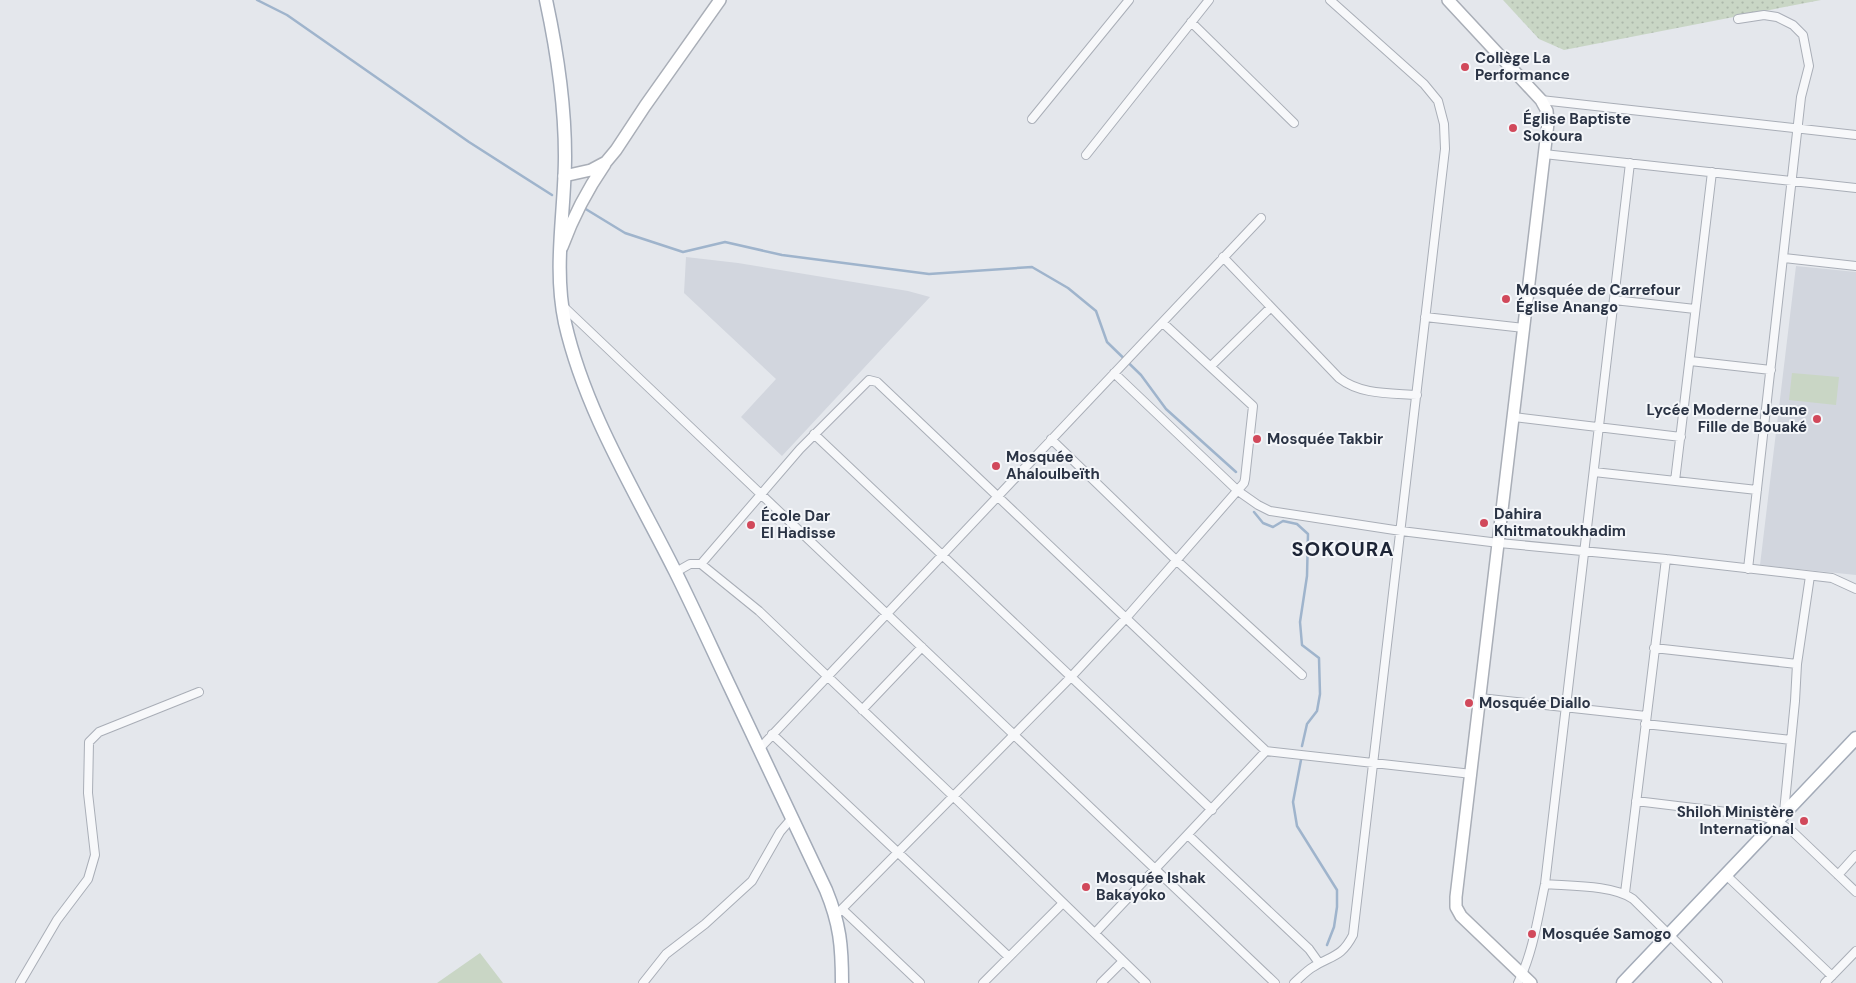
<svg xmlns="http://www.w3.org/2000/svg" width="1856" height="983" viewBox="0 0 1856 983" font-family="'DM Sans',sans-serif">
<defs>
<pattern id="grass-dots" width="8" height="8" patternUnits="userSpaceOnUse" patternTransform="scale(1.25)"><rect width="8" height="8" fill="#c9d6c5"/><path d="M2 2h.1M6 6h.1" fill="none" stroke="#adb8ab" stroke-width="1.8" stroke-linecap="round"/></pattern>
</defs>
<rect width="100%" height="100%" fill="#e4e7ec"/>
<!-- built -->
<path fill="#d2d6de" d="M686 257 738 263 908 291 930 297 782 456 741 417 776 379 684 293Z
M1796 266 1856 272V575L1760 565Z"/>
<!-- grass -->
<path fill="url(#grass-dots)" d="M1503 0H1821L1564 50 1539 39Z"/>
<!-- pitch -->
<path fill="#c9d6c5" d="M1792 373 1839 377 1836 405 1789 400Z
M480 953 503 983H437Z"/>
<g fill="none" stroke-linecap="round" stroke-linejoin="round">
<!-- stream -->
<path stroke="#9fb4cc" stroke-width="2.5" d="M257 0 287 15 469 142 552 195
M584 208 625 233 683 252 725 242 782 255 929 274 1032 267 1068 288 1096 311 1107 342 1141 375 1166 409 1236 472
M1254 512 1263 523 1273 527 1283 521 1297 524 1308 534 1307 576 1300 622 1302 645 1319 658 1320 694 1317 711 1307 724 1302 746
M1301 760 1293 802 1297 826 1337 890V907L1334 927 1327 945"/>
<!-- street casing -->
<g stroke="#a9aeb7" stroke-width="10">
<path id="street" d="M1738 19 1764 15 1777 17 1793 25 1803 35 1809 66 1801 97 1748 569
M1191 22 1294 123
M1541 100 1856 135
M1032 119 1129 0
M1544 154 1856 188
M1086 155 1209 0
M1223 257 1339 378C1361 395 1390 393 1417 395
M1784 258 1856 266
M1614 300 1695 309
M563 306 1275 983
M1425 317 1524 328
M1690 361 1771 370
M1211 366 1270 308
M1114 373 1238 491 1258 505 1270 511 1401 531 1499 543 1666 559 1832 578 1856 589
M1514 417 1681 437
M814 434 1212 810
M1051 439 1176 560 1302 675
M1594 472 1757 490
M1675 481 1712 172
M701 564 800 449 869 380 877 382 1266 751 1472 774
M676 572 690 564H701L759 611 954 797 1146 983
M1654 648 1797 664
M1480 698 1646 716
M862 710 922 647
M1645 724 1791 740
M772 734 1009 957
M759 749 1261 218
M1636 801 1760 816 1777 821 1793 832 1856 892
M1784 812 1795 701 1797 664 1810 576
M1188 835 1309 949 1319 963
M1726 875 1832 976
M1838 875 1856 855
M1545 884C1569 886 1614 885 1633 899L1718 983
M1625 893 1666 559
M842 909 920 983
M836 915 1071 677 1126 618 1244 483 1245 479 1253 406 1163 323
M1095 933 1266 751
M20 983 57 920 88 879 95 855 88 793 89 742 99 732 199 692
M643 983 666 954 705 924 752 881 780 832 792 818
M983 983 1063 903
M1101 983 1123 961
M1294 983C1300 978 1306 971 1313 967 1332 955 1341 958 1353 935L1445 149 1444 124 1438 101 1424 84 1330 0
M1518 983C1533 953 1538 917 1545 884L1630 163
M1825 983 1856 951"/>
</g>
<!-- secondary casing -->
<g stroke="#a9aeb7" stroke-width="14">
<path id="secondary" d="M1448 0 1541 100 1547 111 1548 123 1456 897V907L1461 916 1531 983
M564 176 591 170 606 162 616 150 645 106 720 0
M562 247C573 217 587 190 605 164"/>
</g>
<!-- primary casing -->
<g stroke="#a3abb8" stroke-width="15">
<path id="primary" d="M546 0C557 51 565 104 565 156 565 212 553 267 565 323 585 411 635 491 675 571 694 609 712 649 730 687 762 755 794 823 826 890 840 924 842 946 842 983
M1623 983 1856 738"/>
</g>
<!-- street -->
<use href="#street" stroke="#f7f8fa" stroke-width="8"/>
<!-- secondary -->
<use href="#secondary" stroke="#fff" stroke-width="11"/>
<!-- primary -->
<use href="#primary" stroke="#fff" stroke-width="12"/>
</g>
<!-- markers -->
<g fill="#d1495b" stroke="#f4f6f9" stroke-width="2">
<circle cx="1465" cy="67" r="5"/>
<circle cx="1513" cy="128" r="5"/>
<circle cx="1506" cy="299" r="5"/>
<circle cx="1817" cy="419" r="5"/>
<circle cx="1257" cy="439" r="5"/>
<circle cx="996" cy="466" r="5"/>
<circle cx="1484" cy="523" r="5"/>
<circle cx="751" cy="525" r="5"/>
<circle cx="1469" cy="703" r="5"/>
<circle cx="1804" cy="821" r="5"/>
<circle cx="1086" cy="887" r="5"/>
<circle cx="1532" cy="934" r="5"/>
</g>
<g text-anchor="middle" stroke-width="4" stroke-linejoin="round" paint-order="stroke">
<!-- poi labels -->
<g font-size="15" font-weight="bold" fill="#2b3445" stroke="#f4f6f9" text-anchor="start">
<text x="1475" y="63">Collège La<tspan x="1475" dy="17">Performance</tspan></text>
<text x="1523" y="124">Église Baptiste<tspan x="1523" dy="17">Sokoura</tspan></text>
<text x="1516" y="295">Mosquée de Carrefour<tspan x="1516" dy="17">Église Anango</tspan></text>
<text x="1807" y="415" text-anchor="end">Lycée Moderne Jeune<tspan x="1807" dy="17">Fille de Bouaké</tspan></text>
<text x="1267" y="444">Mosquée Takbir</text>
<text x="1006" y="462">Mosquée<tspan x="1006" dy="17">Ahaloulbeïth</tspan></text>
<text x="1494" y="519">Dahira<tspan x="1494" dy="17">Khitmatoukhadim</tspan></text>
<text x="761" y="521">École Dar<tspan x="761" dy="17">El Hadisse</tspan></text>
<text x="1479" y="708">Mosquée Diallo</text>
<text x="1794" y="817" text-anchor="end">Shiloh Ministère<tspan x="1794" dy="17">International</tspan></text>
<text x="1096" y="883">Mosquée Ishak<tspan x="1096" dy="17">Bakayoko</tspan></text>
<text x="1542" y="939">Mosquée Samogo</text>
</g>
<!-- district labels -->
<g font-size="20" font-weight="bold" letter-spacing="1" fill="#1d2536" stroke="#f4f6f9">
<text x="1343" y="556">SOKOURA</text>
</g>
</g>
</svg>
